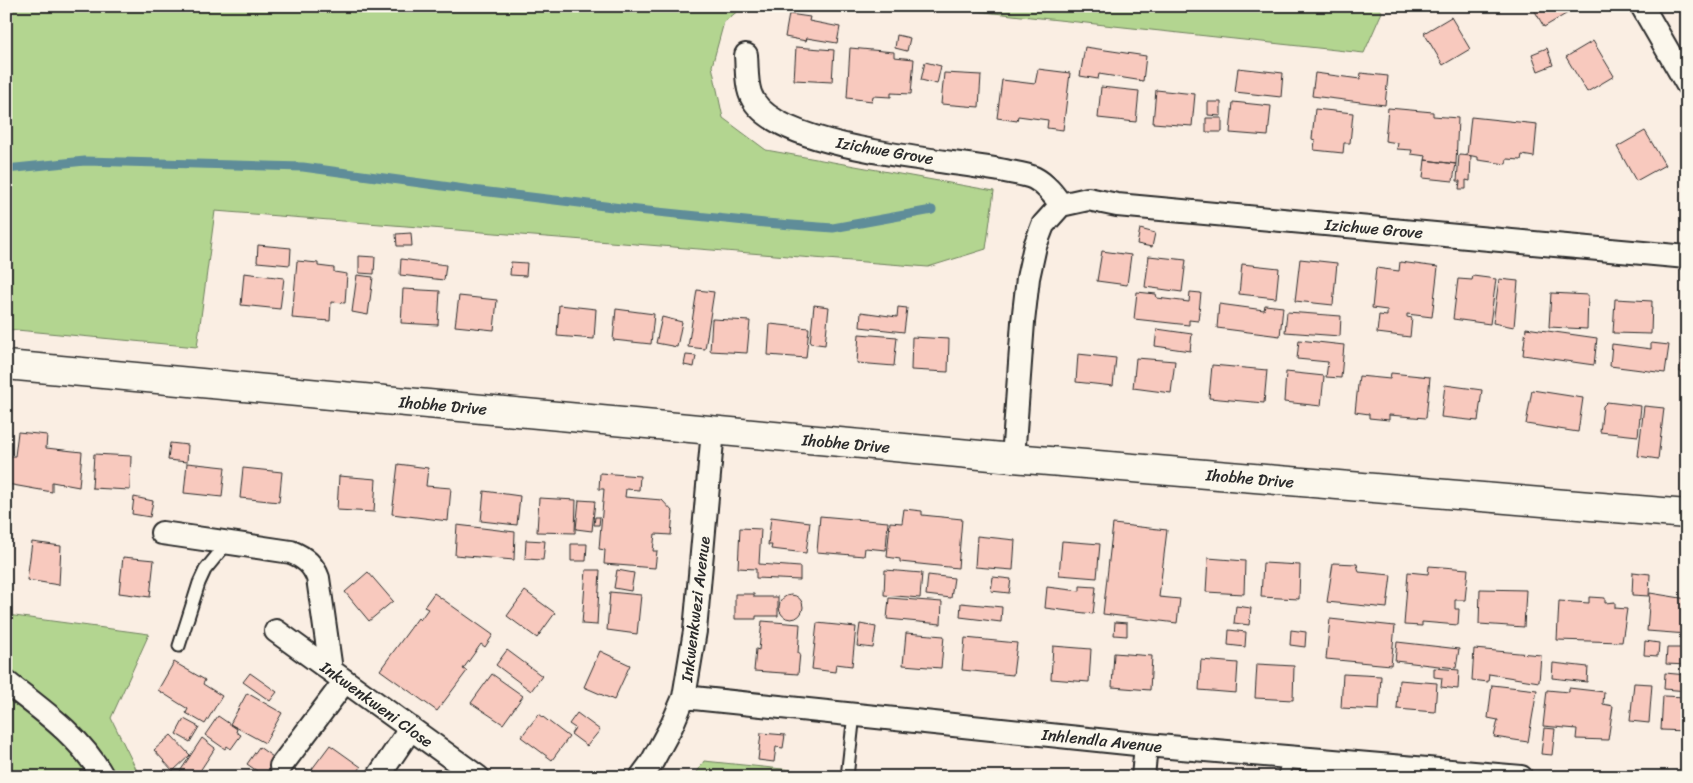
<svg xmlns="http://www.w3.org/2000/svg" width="1693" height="783" viewBox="0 0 1693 783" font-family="Sriracha,sans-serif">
<rect width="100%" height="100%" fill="#faeee3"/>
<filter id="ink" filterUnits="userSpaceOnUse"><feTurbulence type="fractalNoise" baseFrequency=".02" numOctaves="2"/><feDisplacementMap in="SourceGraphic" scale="10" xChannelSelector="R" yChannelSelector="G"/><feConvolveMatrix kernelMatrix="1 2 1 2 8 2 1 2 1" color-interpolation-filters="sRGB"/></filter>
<g filter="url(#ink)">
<!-- green -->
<path fill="#b3d590" stroke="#6f805e" d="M6 6H744L724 22 712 66 723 118 766 150 994 191 986 249 928 267 215 211 197 347 6 329Z
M929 6H1378L1382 12 1364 53Z
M6 612 7 615 149 634 111 718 140 777H6Z
M704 761 802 771V777H694Z"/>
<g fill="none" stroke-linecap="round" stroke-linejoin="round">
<!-- stream -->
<path stroke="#5f8d99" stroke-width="9" d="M6 169 85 161 303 167 472 190 638 210 765 223 833 228 932 210"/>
</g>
<!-- building -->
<path fill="#f8c9be" stroke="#2b2b2b" d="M1532 6H1569L1571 11 1544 27Z
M789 14 810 17 809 21 840 27 837 43 807 38 806 41 785 37Z
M1451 17 1470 49 1443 65 1424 33Z
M897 35 910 38 907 51 895 48Z
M1593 41 1614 76 1587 92 1566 57Z
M796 47 834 50 832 82 794 80Z
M1085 47 1146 56 1143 81 1099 74 1098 79 1080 76Z
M850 48 894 52V57L914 59 911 94 891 93V97L873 96 872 101 847 98Z
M1547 48 1553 65 1538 71 1532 54Z
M925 62 941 66 937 84 921 80Z
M1238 68 1283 73 1281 97 1235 92Z
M1038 69 1070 73 1063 130 1047 128 1048 120 1018 116 1017 121 997 118 1002 80 1035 84Z
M944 73 981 75 979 107 941 104Z
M1315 73 1360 79 1361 73 1388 76 1385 105 1312 96Z
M1101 87 1139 91 1136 122 1098 118Z
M1156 90 1195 94 1192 126 1153 123Z
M1208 102H1221V116L1208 115Z
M1233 102 1271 106 1268 136 1230 133Z
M1388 108 1433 112V116L1458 118 1456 164 1425 160 1426 156 1411 154 1412 150 1397 149 1398 143 1385 141Z
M1315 109 1353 113 1350 143H1344L1343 153 1314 150 1315 140 1312 139Z
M1471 117 1537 124 1534 157 1522 155 1521 160 1507 159 1506 164 1478 160V157L1467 155Z
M1206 118H1222V132H1206Z
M1645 131 1665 165 1636 181 1617 147Z
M1459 155 1471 156 1470 181 1466 180V189H1459L1460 181H1457Z
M1425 160 1456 164 1453 181 1423 178Z
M1140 229 1155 233 1152 247 1137 244Z
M411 233 412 246H397L396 234Z
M258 245 291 248 290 265 257 262Z
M1102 251 1131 255 1127 285 1097 281Z
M359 256 375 257 374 274 359 273Z
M1149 256 1186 260 1182 292 1145 287Z
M401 259 446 265 444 280 400 275Z
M1300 259 1337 263 1333 305 1295 301Z
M297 261 318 263V266L334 268V272L347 274 345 303 331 302 330 321 292 318Z
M511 262 527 263 526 276 510 275Z
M1400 262 1438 267 1432 317 1407 314V317L1412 318 1410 337 1377 333 1379 315 1387 316V310L1372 308 1376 268 1399 271Z
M1242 264 1279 268 1276 298 1239 294Z
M244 273 284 278 280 309 241 305Z
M357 275 373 277 368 315 352 312Z
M1473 276 1496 279 1490 324 1453 319 1458 279 1472 280Z
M1499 279 1518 281 1514 327 1493 323Z
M403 289 440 291 438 325 401 323Z
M697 290 714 292 705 349 688 347Z
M1137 292 1156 294 1157 298 1189 302 1190 292 1201 293 1198 321 1189 320V325L1134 319Z
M1551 293 1588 295 1587 329 1549 327Z
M459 296 497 300 494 330 455 326Z
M1615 299 1652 301 1651 334 1613 333Z
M1219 304 1264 310 1265 305 1283 307 1280 336 1217 328Z
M559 305 596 309 594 339 557 336Z
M814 305 829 307 825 345 810 343Z
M898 307 907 308 904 332 860 327 861 312 897 317Z
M616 309 654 314 651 344 613 340Z
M1287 312 1341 316 1340 336 1285 332Z
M662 317 682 322 677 347 656 343Z
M712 319 750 321 747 353 710 351Z
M770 324 809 328 806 358 768 355Z
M1526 328 1597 338 1594 365 1523 355Z
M1157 329 1192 334 1190 351 1155 346Z
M859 334 897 337 894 366 857 363Z
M912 337 949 339 948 372 911 370Z
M1299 340 1344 345 1341 378 1326 377 1328 362 1297 359Z
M1683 340 1687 341V373L1680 372Z
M1651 343 1669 345 1665 373 1610 366 1612 344 1651 349Z
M1078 354 1116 358 1113 386 1076 382Z
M686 355 696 356 694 367 684 365Z
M1136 358 1175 361 1171 393 1133 388Z
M1212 365 1267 370 1264 403 1209 398Z
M1286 372 1324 376 1321 406 1284 402Z
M1391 373 1430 377 1426 418 1389 415V420L1369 418V414L1355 412 1359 376 1390 379Z
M1445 385 1482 390 1478 421 1441 417Z
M1532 390 1583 398 1578 432 1526 424Z
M1607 402 1641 406 1638 436 1600 432 1603 406Z
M1644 406 1664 408 1658 459 1638 456Z
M18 432 47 435 46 448 82 452 79 487 52 482V492L7 484 10 456H15Z
M170 443 188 445 187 462 168 460Z
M94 454 131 456 130 490 92 488Z
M187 463 225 467 222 497 184 493Z
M398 464 428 468 426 486 451 488 448 521 392 514Z
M243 468 282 472 279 502 240 498Z
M600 473 640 476 639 490 626 489 625 497 662 500 673 512 671 535 655 534 653 551H657L655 568 604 564 605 550 599 549 604 489H599Z
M339 476 376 479 374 512 337 510Z
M484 491 520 496 517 525 481 521Z
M134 497 153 501 150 517 132 514Z
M539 498 576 500 575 533 537 532Z
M579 500 595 501 592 531 576 529Z
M904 509 922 511V515L962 519 958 568 900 562V559L887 557 890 522 902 523Z
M820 516 888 522 886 550 865 548 864 556 817 552Z
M595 517H600L599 525H594Z
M771 517 810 522 806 553 771 549 772 545H768Z
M1113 524 1167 530 1159 597 1180 599 1177 623 1103 614Z
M457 525 515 532 514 560 455 555Z
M740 528 761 529 759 564 800 567V580L756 578V569L738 568Z
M977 536 1015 540 1013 570 975 567Z
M526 540 545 541 543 560 525 559Z
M1062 541 1100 544 1097 578 1059 575Z
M32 542 61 546 59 585 27 580Z
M571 544H587L586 561H571Z
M123 557 154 560 150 597 119 593Z
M1208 558 1245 561 1244 594 1206 592Z
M1263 563 1300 565 1299 599 1261 597Z
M1333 563 1357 564 1359 572 1391 575 1387 608 1327 602Z
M1429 566 1468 569 1465 600H1455V609H1459L1458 625 1422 622V626L1404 625 1408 572 1428 574Z
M586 570H600L597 625 582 624Z
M617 570 634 573 631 591 614 588Z
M885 570 922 573 920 598 884 595Z
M368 572 393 601 369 621 345 592Z
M1633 572 1650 574 1649 596 1632 595Z
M928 575 954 578 951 598 926 595Z
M993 577 1011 579 1009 593 991 591Z
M1080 586 1096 587 1093 614 1045 608 1047 587 1080 591Z
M1480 589 1526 590 1524 627 1479 624Z
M525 591 555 613 537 638 507 616Z
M610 592 641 595 637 634 607 630Z
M434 593 493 635 485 647 481 644 463 669 467 671 437 711 380 670 418 618 420 620 428 609 424 607Z
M1650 593 1687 599V634L1647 631Z
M735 594H754V597H778V616H756V619H735Z
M779 607a12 12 0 1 1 24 0a12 12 0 1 1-24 0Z
M1589 597 1605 598V603L1615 602V608L1627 609 1622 642 1557 640 1559 601 1589 603Z
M889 598 942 602 941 624 887 619Z
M961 603 1002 607 1001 622 960 617Z
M1236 606 1251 608 1249 625 1234 623Z
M1330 619 1395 626 1391 665 1326 659Z
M762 621 800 624 798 653H800L798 674 754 671 756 649 759 650Z
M1115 622 1127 623V636L1114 635Z
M817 623 856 627 852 666 836 664 835 672 812 669Z
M860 624 876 627 873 648 857 646Z
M1229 630 1246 632 1245 647 1228 645Z
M1291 630 1306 632 1305 647 1290 645Z
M906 633 944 636 941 668 903 665Z
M965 638 1017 643 1013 675 962 670Z
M1645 641 1659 643 1658 656 1644 655Z
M1397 642 1459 649 1456 668 1395 661Z
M1053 646 1091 649 1089 682 1051 679Z
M1667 648H1687V665L1666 664Z
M1474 649 1541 655 1539 682 1489 674 1488 682 1472 680Z
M507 650 542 676 531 691 496 665Z
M600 651 630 665 614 700 584 687Z
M1114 653 1152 656 1150 690 1112 687Z
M1201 660 1238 663 1236 693 1199 690Z
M174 662 205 680 203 684 222 696 205 724 186 713 188 709 158 690Z
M1553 663 1588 667 1587 682 1552 678Z
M1257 664 1294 666 1293 700 1255 698Z
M1434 668 1459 670 1458 689 1441 687 1442 678 1434 677Z
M250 673 277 692 270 701 243 682Z
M1665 673 1687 675V691L1664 689Z
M492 674 523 696 503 724 471 703Z
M1343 674 1381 676 1379 710 1341 708Z
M1399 680 1437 683 1435 712 1397 709Z
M1634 683 1652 684 1649 723 1630 721Z
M1492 685 1537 690 1528 742 1494 737 1498 720 1488 718Z
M1569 688 1604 692 1603 704 1613 706 1608 740 1576 739 1577 729 1543 726 1547 690 1569 692Z
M247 693 282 713 265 743 230 724Z
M1663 696 1687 697V731L1661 730Z
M577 713 600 730 587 746 571 734 575 728 569 724Z
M539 714 569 737 552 760 521 737Z
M218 716 237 729 236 732 241 735 231 749 227 746 225 749 205 735Z
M184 719 199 727 190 742 176 734Z
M1544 728 1555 729 1552 755 1541 754Z
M761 733 785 735 783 748 776 747 774 762 758 760Z
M171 735 190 755 173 771 154 750Z
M202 738 215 748 196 777H178L177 776Z
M330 745 361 767 354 777 311 776 315 771 312 769Z
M259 747 276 759 264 776 247 764Z"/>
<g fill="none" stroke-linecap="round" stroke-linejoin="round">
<!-- lane casing -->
<g stroke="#2b2b2b" stroke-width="15">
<path id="lane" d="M179 646 199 583 205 570 228 542
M847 777 854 714
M1284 777 1288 757"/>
</g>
<!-- street casing -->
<g stroke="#2b2b2b" stroke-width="26">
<path id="street" d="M1642 6 1687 84
M746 55C747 67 746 81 750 93 769 151 951 159 1005 171 1014 173 1026 174 1034 178 1046 184 1054 195 1061 205
M1013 458 1023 322 1028 278 1035 246 1043 225 1061 205 1088 199 1117 205 1687 257
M162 533 291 552C304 557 313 564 318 578L331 670
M276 631 478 777
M6 682C42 710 80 736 103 777
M684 697 1146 745 1521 777
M281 766 345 681
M378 777 411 728
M641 777 652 762 672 725 684 697 695 631 713 430
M1143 777 1146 745"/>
</g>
<!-- secondary casing -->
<g stroke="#2b2b2b" stroke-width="31">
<path id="secondary" d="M6 365 1013 458 1687 514"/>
</g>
<!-- lane -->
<use href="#lane" stroke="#fbf7ec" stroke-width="11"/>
<!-- street -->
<use href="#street" stroke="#fbf7ec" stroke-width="22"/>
<!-- secondary -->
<use href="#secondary" stroke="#fbf7ec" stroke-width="28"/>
</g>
</g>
<g text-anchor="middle" stroke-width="4" stroke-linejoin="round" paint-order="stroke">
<!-- street labels -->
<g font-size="16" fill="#2b2b2b" stroke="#fbf7ec">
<text transform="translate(885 150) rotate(10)" y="6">Izichwe Grove</text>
<text transform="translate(1374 228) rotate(5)" y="6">Izichwe Grove</text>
<text transform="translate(443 405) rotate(5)" y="6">Ihobhe Drive</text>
<text transform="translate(846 443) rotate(5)" y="6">Ihobhe Drive</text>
<text transform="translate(1250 478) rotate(5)" y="6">Ihobhe Drive</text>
<text transform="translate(695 609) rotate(-83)" y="6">Inkwenkwezi Avenue</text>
<text transform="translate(377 704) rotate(36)" y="6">Inkwenkweni Close</text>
<text transform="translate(1102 740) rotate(6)" y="6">Inhlendla Avenue</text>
</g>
</g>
<!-- margin -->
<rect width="1693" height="783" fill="none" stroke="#fbf7ec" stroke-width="25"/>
<rect x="12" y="12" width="1668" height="758" fill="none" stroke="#2b2b2b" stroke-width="2" filter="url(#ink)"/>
</svg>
